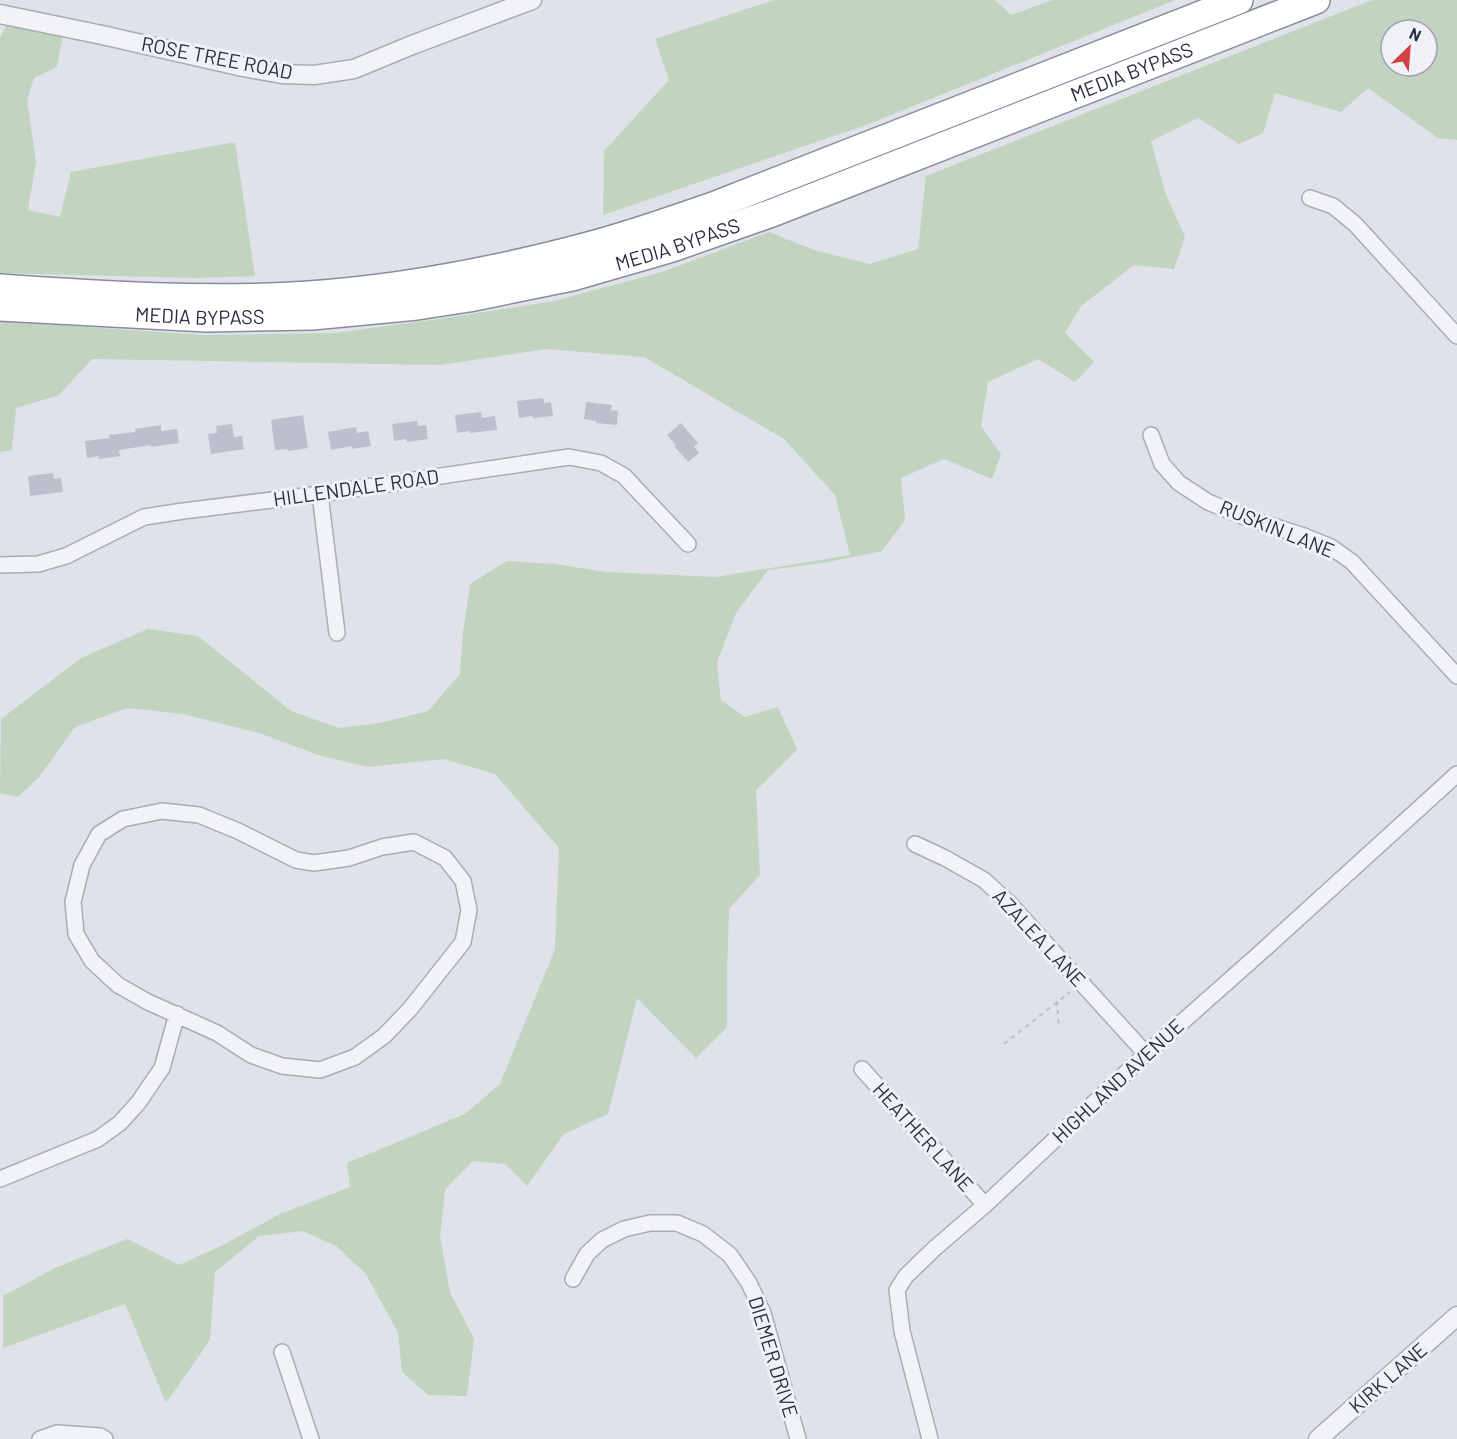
<svg xmlns="http://www.w3.org/2000/svg" width="1457" height="1439" viewBox="0 0 1457 1439" font-family="Barlow,sans-serif">
<rect width="100%" height="100%" fill="#dfe2e9"/>
<!-- green -->
<path fill="#c2d3c0" fill-rule="evenodd" d="M774 0H995L1011 15 1052 0H1175L869 124 603 215 604 151 669 80 655 39Z
M1372 0H1457V140L1438 138 1368 88 1341 112 1275 93 1263 133 1239 144 1198 118 1151 141 1165 192 1185 237 1174 269 1134 265 1081 306 1065 333 1094 362 1075 382 1038 359 988 382 981 426 1001 454 992 479 944 459 901 478 905 520 882 551 823 563 768 570 736 613 717 662 721 700 745 717 778 707 797 750 756 790 760 875 729 909 727 975V1027L696 1058 637 998 608 1114 564 1134 527 1186 505 1164 473 1161 445 1189 440 1236 450 1292 474 1339 467 1396 428 1395 402 1372 398 1333 366 1274 336 1246 303 1231 259 1236 215 1272 210 1340 166 1403 125 1304 3 1348V1296L55 1268 127 1239 179 1265 225 1244 280 1214 350 1187 347 1163 465 1114 500 1084 555 949 559 848 495 774 444 759 368 767 321 756 259 733 183 714 127 708 75 727 39 777 18 797 0 793 1 719 81 658 148 629 198 636 291 711 339 728 380 723 428 711 460 674 463 632 470 584 507 561 555 564 606 572 716 577 850 555 835 495 784 439 644 357 546 349 440 365 92 359 59 395 16 408 12 450 0 452V321L203 335 334 333 439 319 554 301 662 272 769 232 814 250 870 264 918 249 926 176ZM1391 30H1427V66H1391Z
M7 24 63 34 57 67 34 78 27 100 36 162 28 210 60 217 71 172 235 142 255 276 195 278 0 273V38Z"/>
<!-- building -->
<path fill="#bcc0cc" d="M543 398 544 403 551 402 553 416 533 418 532 416 519 418 517 401Z
M586 402 612 405 611 410 618 411 617 425 596 423V421L584 419Z
M481 412 482 418 495 416 497 430 470 433V431L457 433 455 415Z
M303 415 308 448 288 451 287 449 275 450 271 420Z
M417 421 418 426 426 425 428 439 407 442 406 439 394 441 392 424Z
M681 423 698 443 694 447 699 453 688 462 674 446 676 445 667 435Z
M232 424 234 437 242 436 244 449 211 454 208 434 217 433 216 426Z
M161 425V431L177 429 179 443 151 447V445L119 450 120 456 99 459 98 456 87 458 85 441 110 438 109 435 135 432V429Z
M356 427 357 433 368 431 371 446 353 449 352 446 331 450 328 432Z
M53 473 54 479 61 478 63 492 30 496 28 476Z"/>
<g fill="none" stroke-linecap="round" stroke-linejoin="round">
<!-- minor casing -->
<g stroke="#a8acb6" stroke-width="18">
<path id="minor" d="M1310 198 1333 206 1355 224 1457 336
M1151 435 1162 464 1179 483 1208 502 1242 516 1304 536 1331 547 1352 562 1457 676
M320 494 337 633
M0 565 38 564 66 556 144 517 183 511 320 494 569 457 601 463 624 476 688 544
M162 811 199 815 238 831 296 860 314 863 349 858 382 847 414 842 445 858 463 881 469 910 463 942 410 1009 384 1036 355 1057 320 1070 282 1066 251 1055 217 1033 148 1002 118 985 92 961 76 934 73 902 82 865 99 834 123 819Z
M915 844 945 858 984 880 1009 903 1146 1054
M862 1069 985 1205
M0 1179 98 1139 120 1123 138 1103 162 1068 177 1014
M573 1279 587 1254 602 1240 624 1229 650 1223H677L703 1234 730 1255 749 1283 763 1313 798 1439
M282 1352 311 1439
M40 1439 57 1433 100 1436 105 1439
M930 1439 902 1331 897 1290 906 1276 935 1248 985 1205 1146 1054 1259 954 1457 774"/>
</g>
<!-- tertiary casing -->
<g stroke="#a8acb6" stroke-width="21">
<path id="tertiary" d="M0 14 102 35 243 67 282 74 314 75 354 69 412 45 532 0
M1318 1439 1457 1316"/>
</g>
<!-- motorway casing -->
<g stroke="#878d9f" stroke-width="30">
<g id="motorway">
<path d="M0 288C103 295 206 302 309 295 395 289 482 273 565 252 615 240 664 223 713 206L1239 0"/>
<path id="s1" d="M0 307 206 318 312 316 417 306 469 298 572 277 672 248 772 213 1316 0"/>
</g>
</g>
<!-- path -->
<path stroke="#bdc0c7" stroke-width="2" stroke-dasharray="4.5 4.5" stroke-linecap="butt" d="M1057 1001 1059 1028
M1004 1044 1070 992"/>
<!-- minor -->
<use href="#minor" stroke="#f2f3f7" stroke-width="15"/>
<!-- tertiary -->
<use href="#tertiary" stroke="#f2f3f7" stroke-width="18"/>
<!-- motorway -->
<use href="#motorway" stroke="#fff" stroke-width="27"/>
</g>
<g text-anchor="middle" stroke-width="6" stroke-linejoin="round" paint-order="stroke">
<!-- street labels -->
<g font-size="20" fill="#282d40" stroke="#eff1f6">
<text transform="translate(217 58) rotate(11)" y="7">ROSE TREE ROAD</text>
<text dy="7" stroke="none"><textPath href="#s1" startOffset="1172">MEDIA BYPASS</textPath></text>
<text dy="7" stroke="none"><textPath href="#s1" startOffset="686">MEDIA BYPASS</textPath></text>
<text dy="7" stroke="none"><textPath href="#s1" startOffset="200">MEDIA BYPASS</textPath></text>
<text transform="translate(356 488) rotate(-8)" y="7">HILLENDALE ROAD</text>
<text transform="translate(1277 529) rotate(22)" y="7">RUSKIN LANE</text>
<text transform="translate(1039 938) rotate(47)" y="7">AZALEA LANE</text>
<text transform="translate(1118 1081) rotate(-43)" y="7">HIGHLAND AVENUE</text>
<text transform="translate(923 1137) rotate(48)" y="7">HEATHER LANE</text>
<text transform="translate(773 1357) rotate(73)" y="7">DIEMER DRIVE</text>
<text transform="translate(1388 1378) rotate(-41)" y="7">KIRK LANE</text>
</g>
</g>
<!-- north arrow -->
<g transform="translate(1409 48) rotate(25)"><circle r="28" fill="#eff1f6" stroke="#9fa3ad" stroke-width="1.5"/>
<path d="M0-4.5L10 22L0 15L-10 22Z" fill="#d04245"/>
<text y="-9" font-size="16" font-weight="bold" text-anchor="middle" fill="#282d40">N</text>
</g>
</svg>
